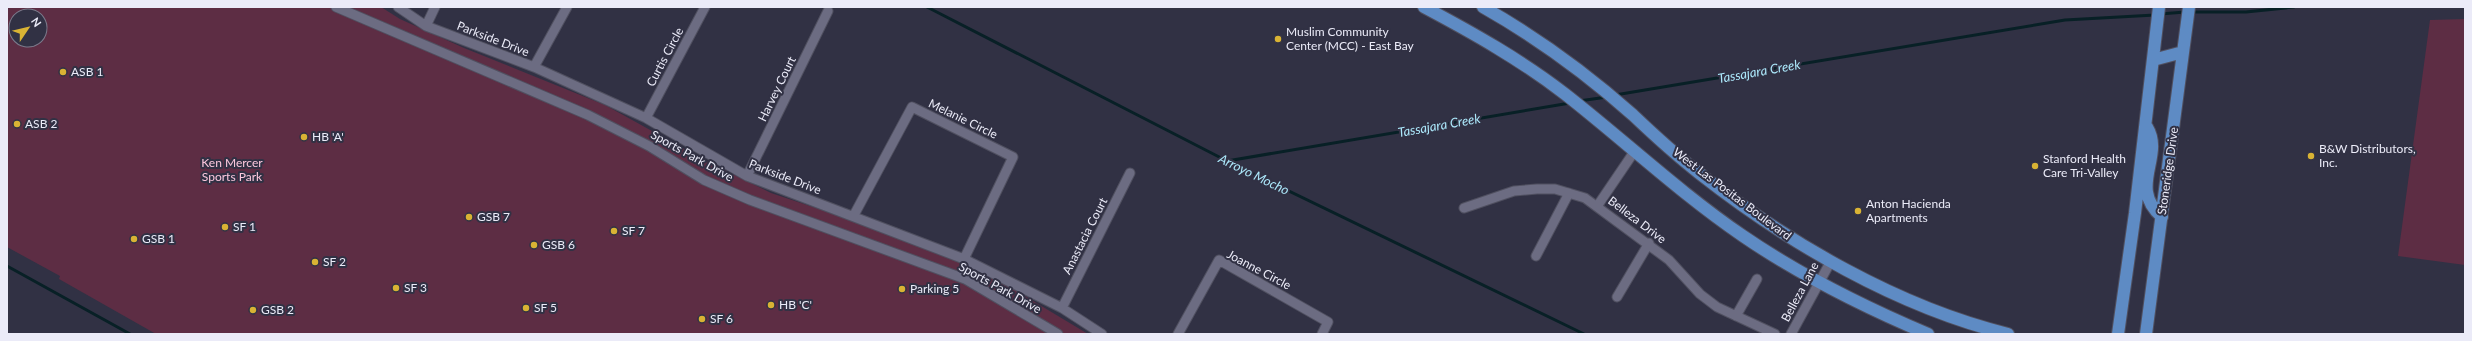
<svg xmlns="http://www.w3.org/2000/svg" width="2472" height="341" viewBox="0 0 2472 341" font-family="Lato,sans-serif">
<rect width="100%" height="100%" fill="#313144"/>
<!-- green -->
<path fill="#5d2d44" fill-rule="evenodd" d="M7 7H381L400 19 464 48 605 105 708 162 771 193 822 210 965 264 1000 281 1088 334H156L59 279 60 276 7 247ZM16 16H40V40H16Z
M2465 19V265L2398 256 2430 20Z"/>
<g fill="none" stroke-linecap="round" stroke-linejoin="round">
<!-- stream -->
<path stroke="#082026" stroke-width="3" d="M927 7 1227 161 1584 334
M2192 12H2246L2294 7
M2160 14 2185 12
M1615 95 2065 20 2155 15
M1579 101 1607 97
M1227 161 1570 103
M7 266 130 334"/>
<!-- minor casing -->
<g stroke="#505060" stroke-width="11">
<path id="minor" d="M336 7 588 115 649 146 704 180 750 200 965 279 1058 334
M398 7 426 26 534 67 646 118 747 176 964 259 1062 308 1102 334
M426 26 435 7
M534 67 567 7
M646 118 705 7
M747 176 828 11
M1598 205 1634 152
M1464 208 1514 191 1537 189H1555L1585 198 1669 260 1700 294 1717 307 1775 334
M854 215 912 107 1013 157 964 259
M1536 256 1569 193
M1617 297 1649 243
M1062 308 1130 173
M1736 316 1757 279
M1178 334 1219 260 1328 322 1322 334
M1791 334 1831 261"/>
</g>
<!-- major casing -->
<g stroke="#505060" stroke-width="14">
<path id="major" d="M1424 7C1473 33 1521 60 1565 94 1625 141 1680 193 1743 236 1800 275 1864 307 1928 334
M1483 7C1536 37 1587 74 1633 115 1654 135 1676 155 1699 173 1788 243 1898 307 2008 334
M2153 60 2183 52
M2147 127C2165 157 2127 187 2162 217
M2118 334 2135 213 2159 7
M2146 334 2189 7"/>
</g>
<!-- minor -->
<use href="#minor" stroke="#6c6c82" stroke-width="9"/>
<!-- major -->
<use href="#major" stroke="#5e8bc4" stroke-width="12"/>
</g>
<!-- markers -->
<g fill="#d9b334" stroke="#313144" stroke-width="1.5">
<circle cx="1278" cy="39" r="4"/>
<circle cx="63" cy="72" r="4"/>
<circle cx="17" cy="124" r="4"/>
<circle cx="304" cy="137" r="4"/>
<circle cx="2311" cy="156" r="4"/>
<circle cx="2035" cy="166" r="4"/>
<circle cx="1858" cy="211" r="4"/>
<circle cx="469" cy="217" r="4"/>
<circle cx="225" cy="227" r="4"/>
<circle cx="614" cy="231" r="4"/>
<circle cx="134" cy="239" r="4"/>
<circle cx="534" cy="245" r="4"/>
<circle cx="315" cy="262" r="4"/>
<circle cx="396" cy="288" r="4"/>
<circle cx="902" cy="289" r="4"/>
<circle cx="771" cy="305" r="4"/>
<circle cx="526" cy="308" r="4"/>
<circle cx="253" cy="310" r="4"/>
<circle cx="702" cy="319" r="4"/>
</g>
<g text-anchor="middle" stroke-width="4" stroke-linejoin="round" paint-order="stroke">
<!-- poi labels -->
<g font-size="12" fill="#ebebf8" stroke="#313144" text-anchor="start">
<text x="1286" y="36">Muslim Community<tspan x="1286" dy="14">Center (MCC) - East Bay</tspan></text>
<text x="71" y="76">ASB 1</text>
<text x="25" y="128">ASB 2</text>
<text x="312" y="141">HB 'A'</text>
<text x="2319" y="153">B&amp;W Distributors,<tspan x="2319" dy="14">Inc.</tspan></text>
<text x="2043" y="163">Stanford Health<tspan x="2043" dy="14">Care Tri-Valley</tspan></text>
<text x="1866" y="208">Anton Hacienda<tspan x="1866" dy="14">Apartments</tspan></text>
<text x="477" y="221">GSB 7</text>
<text x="233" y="231">SF 1</text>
<text x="622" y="235">SF 7</text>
<text x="142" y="243">GSB 1</text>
<text x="542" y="249">GSB 6</text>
<text x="323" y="266">SF 2</text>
<text x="404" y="292">SF 3</text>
<text x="910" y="293">Parking 5</text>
<text x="779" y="309">HB 'C'</text>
<text x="534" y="312">SF 5</text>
<text x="261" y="314">GSB 2</text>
<text x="710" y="323">SF 6</text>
</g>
<!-- street labels -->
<g font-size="12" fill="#ebebf8" stroke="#313144">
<text transform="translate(493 39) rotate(21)" y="4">Parkside Drive</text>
<text transform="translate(665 57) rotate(-62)" y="4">Curtis Circle</text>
<text transform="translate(777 89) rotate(-64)" y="4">Harvey Court</text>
<text transform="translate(963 119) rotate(26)" y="4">Melanie Circle</text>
<text transform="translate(692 156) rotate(29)" y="4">Sports Park Drive</text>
<text transform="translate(2168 171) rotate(-82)" y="4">Stoneridge Drive</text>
<text transform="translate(785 177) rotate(21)" y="4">Parkside Drive</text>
<text transform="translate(1732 194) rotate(37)" y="4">West Las Positas Boulevard</text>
<text transform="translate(1637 220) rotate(37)" y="4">Belleza Drive</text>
<text transform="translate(1085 236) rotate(-63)" y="4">Anastacia Court</text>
<text transform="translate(1259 270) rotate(28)" y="4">Joanne Circle</text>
<text transform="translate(1000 288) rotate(29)" y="4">Sports Park Drive</text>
<text transform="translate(1800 292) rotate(-62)" y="4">Belleza Lane</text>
</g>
<!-- park labels -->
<g font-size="12" fill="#fcc7dd" stroke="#313144">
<text x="232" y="167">Ken Mercer<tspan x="232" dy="14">Sports Park</tspan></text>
</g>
<!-- water labels -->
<g font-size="13" font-style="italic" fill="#ace8fb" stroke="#313144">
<text transform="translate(1759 71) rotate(-10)" y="5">Tassajara Creek</text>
<text transform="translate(1439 125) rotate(-10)" y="5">Tassajara Creek</text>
<text transform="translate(1254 174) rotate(26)" y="5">Arroyo Mocho</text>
</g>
</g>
<!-- border -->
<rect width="2472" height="341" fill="none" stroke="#ebebf8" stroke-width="16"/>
<!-- north arrow -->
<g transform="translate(28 28) rotate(55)"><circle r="19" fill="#313144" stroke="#7b7b8c"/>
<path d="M0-3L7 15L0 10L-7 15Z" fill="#d9b334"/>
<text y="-6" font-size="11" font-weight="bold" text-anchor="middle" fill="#ebebf8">N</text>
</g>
</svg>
